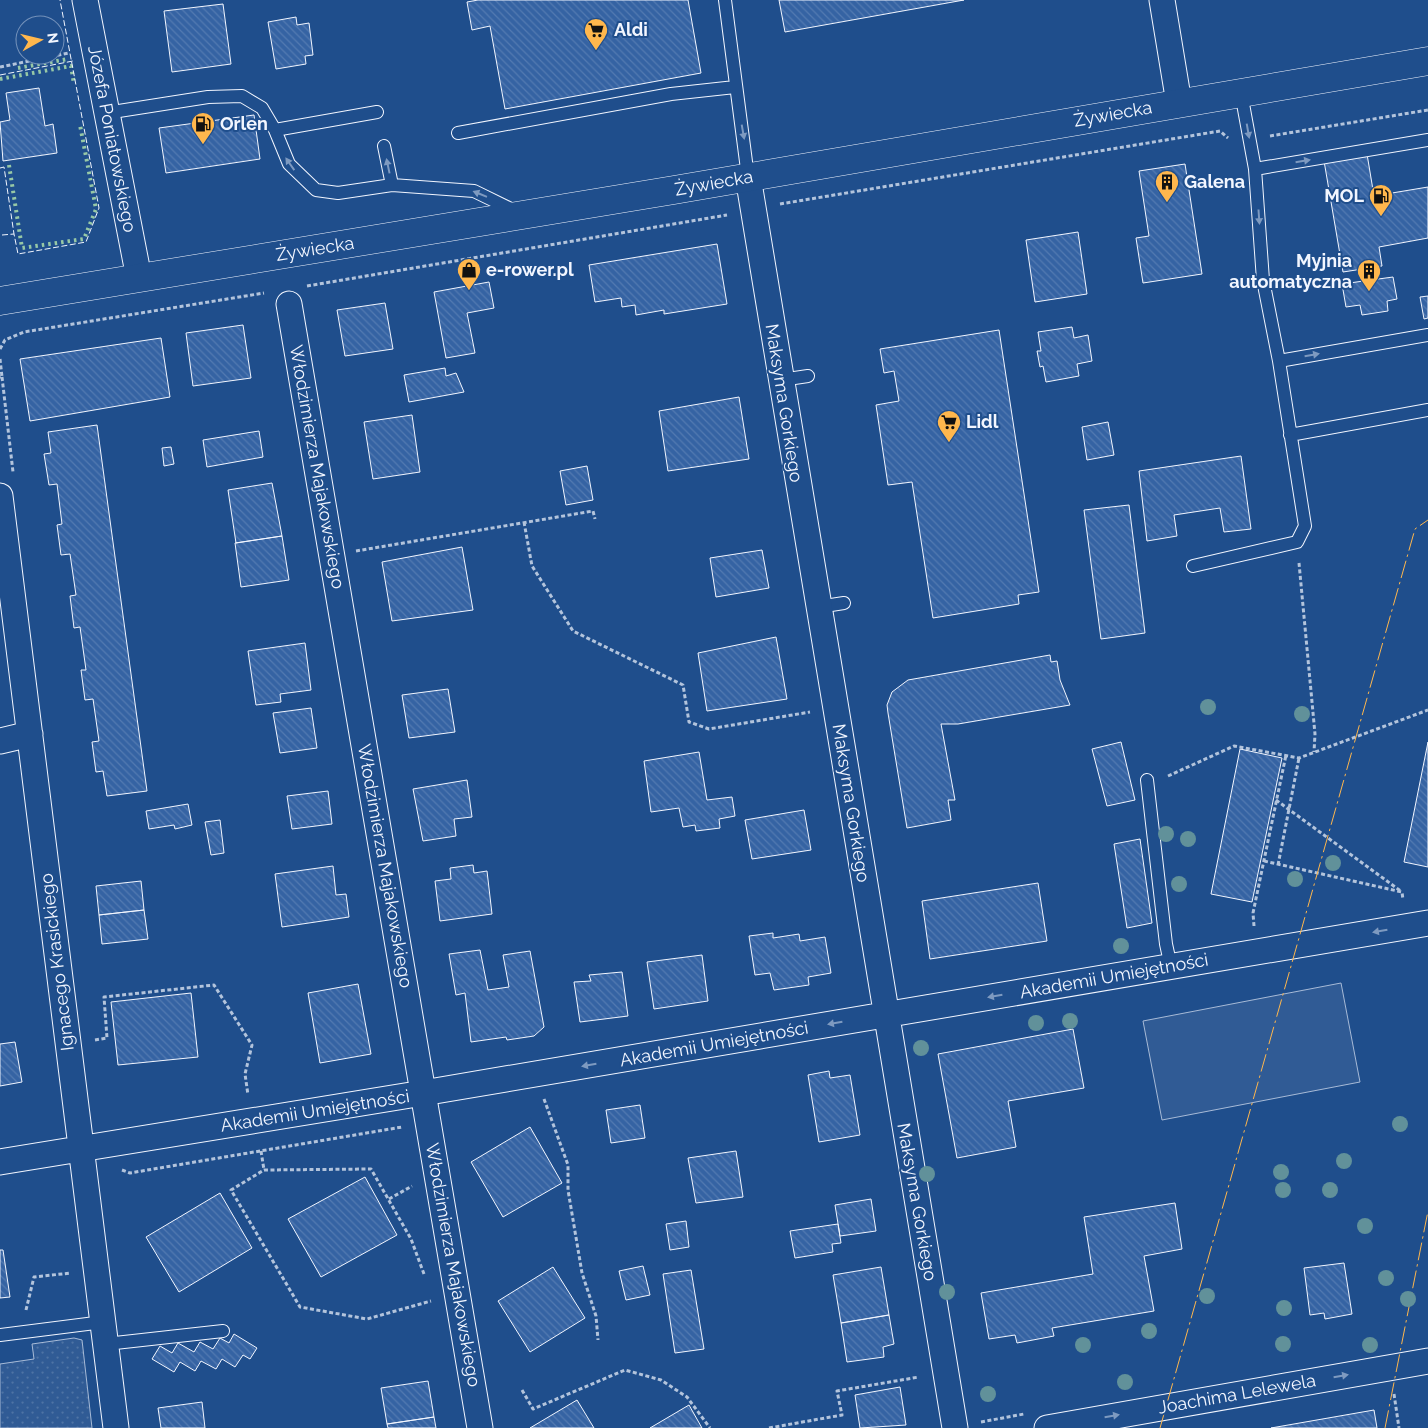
<svg xmlns="http://www.w3.org/2000/svg" width="1428" height="1428" viewBox="0 0 1428 1428" font-family="Raleway,sans-serif">
<defs>
<pattern id="grass-dots" width="8" height="8" patternUnits="userSpaceOnUse" patternTransform="scale(1.25)"><rect width="8" height="8" fill="#305b95"/><path d="M2 2h.1M6 6h.1" fill="none" stroke="#4e73a5" stroke-width="1.8" stroke-linecap="round"/></pattern>
<pattern id="building-back-hatch" width="6" height="6" patternUnits="userSpaceOnUse" patternTransform="scale(1.25)"><rect width="6" height="6" fill="#3563a3"/><path d="M-1 5l2 2M0 0l6 6M5-1l2 2" fill="none" stroke="#537ab1"/></pattern>
</defs>
<rect width="100%" height="100%" fill="#1f4e8c"/>
<!-- grass -->
<path fill="url(#grass-dots)" stroke="#a8bbd7" d="M74 1338 82 1340 92 1428H0V1364L34 1359 32 1344Z"/>
<!-- garden -->
<path fill="#305b95" stroke="#a8bbd7" d="M1341 983 1360 1082 1162 1120 1143 1021Z"/>
<!-- building -->
<path fill="url(#building-back-hatch)" stroke="#f2f6ff" d="M478 0H688L701 73 505 109 490 26 472 30 467 2Z
M779 0H964L785 32Z
M223 4 231 64 172 72 164 11Z
M296 17 297 25 309 23 313 55 305 56 306 64 276 69 268 22Z
M39 88 45 126 53 124 57 153 3 161 0 122 10 120 6 93Z
M254 115 260 159 166 173 159 128Z
M1366 148 1374 196 1428 187V238L1379 247 1382 266 1343 272 1323 155Z
M1185 164 1202 274 1143 283 1136 238 1149 236 1139 171Z
M1078 232 1087 294 1035 302 1026 240Z
M717 244 727 304 664 314V310L636 315 635 305 622 307 621 298 595 302 589 265Z
M1393 277 1397 299 1387 301 1388 311 1362 315 1360 305 1346 307 1342 284Z
M489 282 494 308 467 313 475 353 446 358 434 292Z
M1428 296V318L1424 319 1420 297Z
M385 303 393 349 345 356 337 310Z
M243 325 251 378 193 386 186 333Z
M1072 327 1074 338 1088 335 1092 361 1077 364 1079 376 1046 382 1043 366 1040 367 1037 351H1041L1038 332Z
M999 330 1039 592 1018 595 1019 604 933 618 912 482 888 485 876 405 899 401 894 371 884 373 880 349Z
M161 338 170 397 30 421 20 359Z
M445 368 446 376 456 373 464 392 409 402 404 375Z
M739 397 749 459 668 471 659 411Z
M412 415 420 472 373 479 364 422Z
M1108 422 1114 455 1087 460 1082 427Z
M97 425 147 791 107 796 103 771 96 772 92 742 99 741 93 699 85 700 81 670H86L80 627 74 628 70 596 76 595 70 554 61 555 57 525 62 524 57 484 49 485 44 454 51 453 48 432Z
M259 431 263 457 207 467 203 440Z
M171 447 174 464 164 466 162 448Z
M1241 456 1251 529 1224 532 1220 508 1174 515 1177 536 1147 541 1139 471Z
M587 466 593 500 566 505 560 471Z
M272 483 282 536 236 543 228 490Z
M1129 505 1145 633 1101 639 1084 510Z
M282 536 289 580 241 587 235 543Z
M462 547 473 610 392 621 382 562Z
M762 550 769 588 716 597 710 558Z
M776 637 787 699 707 711 698 653Z
M305 643 311 690 280 694 281 702 256 705 248 651Z
M1050 655 1051 662 1057 661 1060 680 1070 705 958 724H941L955 800H948L951 820 907 828 888 713 887 705 892 692 908 680Z
M448 689 455 732 409 738 402 695Z
M311 708 317 748 280 753 273 713Z
M1121 742 1135 800 1107 806 1092 749Z
M1428 742V867L1404 862Z
M1240 749 1282 758 1252 902 1211 894Z
M699 752 707 800 732 797 735 816 719 819 720 828 696 831 695 825 683 827 679 808 651 812 644 761Z
M467 780 472 817 454 819 456 836 423 841 413 789Z
M328 791 332 824 292 829 287 796Z
M188 804 192 825 175 829 174 825 149 829 146 811Z
M804 810 811 850 752 859 745 820Z
M220 820 224 853 211 855 205 822Z
M1140 839 1152 923 1127 928 1114 844Z
M473 865 474 873 487 871 492 914 440 921 435 881 451 879 450 868Z
M333 866 336 895 346 894 349 917 282 927 275 874Z
M141 881 144 910 99 915 96 886Z
M1038 883 1047 941 930 959 922 901Z
M144 910 148 939 102 944 99 915Z
M773 933V938L799 934 800 941 825 937 831 973 808 977 809 985 774 990 770 973 755 975 749 936Z
M480 950 488 990 509 987 503 955 530 951 544 1027 534 1036 507 1040 506 1037 471 1042 465 993 456 995 449 954Z
M702 955 708 1001 654 1009 647 962Z
M622 972 628 1016 580 1022 574 982 591 981 589 975Z
M358 984 371 1054 320 1063 308 993Z
M191 993 198 1057 118 1065 111 1002Z
M1073 1029 1084 1088 1008 1101 1016 1147 957 1158 938 1054Z
M15 1042 22 1082 0 1086V1044Z
M829 1071 830 1078 850 1075 860 1135 819 1142 808 1075Z
M640 1105 645 1138 611 1143 606 1110Z
M530 1127 562 1183 503 1217 471 1162Z
M736 1151 743 1197 696 1203 688 1158Z
M365 1177 397 1235 321 1277 288 1219Z
M220 1193 252 1248 179 1292 146 1237Z
M871 1199 876 1231 840 1236 835 1205Z
M1175 1203 1182 1249 1144 1256 1154 1311 1052 1328 1054 1336 1017 1343 1015 1335 989 1339 981 1293 1093 1274 1084 1217Z
M686 1221 689 1247 670 1250 666 1224Z
M838 1224 841 1243 832 1244 833 1252 795 1258 790 1231Z
M0 1250H3L10 1297 0 1298Z
M1344 1263 1352 1314 1325 1319 1324 1313 1310 1315 1304 1268Z
M643 1266 650 1295 626 1300 619 1271Z
M553 1267 585 1318 530 1352 498 1301Z
M881 1267 889 1315 841 1323 833 1275Z
M691 1270 704 1349 675 1353 663 1274Z
M889 1315 894 1344 883 1347 884 1357 847 1362 841 1323Z
M234 1334 257 1348 250 1359 243 1355 235 1367 222 1359 216 1369 201 1361 195 1371 180 1362 174 1372 152 1359 160 1346 172 1353 178 1343 194 1352 200 1342 213 1349 220 1338 229 1343Z
M428 1381 434 1417 387 1424 381 1388Z
M900 1387 906 1425 860 1428 855 1395Z
M577 1400 594 1428H530Z
M202 1402 205 1428H161L158 1408Z
M689 1405 702 1428H650Z
M1374 1410 1377 1428H1271Z
M434 1417 436 1428H388L387 1424Z"/>
<g fill="none" stroke-linecap="round" stroke-linejoin="round">
<!-- service casing -->
<g stroke="#f2f6ff" stroke-width="14">
<path id="service" d="M725 0 748 177
M1241 93 1255 169 1263 280 1279 361 1428 335
M106 113 208 97 242 96 262 108 275 130 289 164 316 190 338 193 392 185 474 191 517 212
M275 130 377 112
M458 133 671 94 735 87
M384 146 392 185
M1255 169 1428 140
M781 380 808 376
M1290 435 1428 410
M1193 566 1297 542 1305 526 1279 361
M818 607 844 603
M1147 780 1166 944 1171 967
M0 1335 103 1322
M106 1344 223 1331"/>
</g>
<!-- minor casing -->
<g stroke="#f2f6ff" stroke-width="27">
<path id="minor" d="M85 0 139 278
M1162 0 1179 103
M748 177 955 1428
M289 304 480 1428
M0 496 116 1428
M0 741 30 734
M0 1162 423 1093 1428 923
M1047 1428 1428 1361"/>
</g>
<!-- secondary casing -->
<g stroke="#f2f6ff" stroke-width="29">
<path id="secondary" d="M0 301 674 190 1428 61"/>
</g>
<!-- path -->
<path stroke="#b3c4dc" stroke-width="3" stroke-dasharray="4 2.5" stroke-linecap="butt" d="M0 67 69 53
M1270 136 1428 110
M780 204 1220 131 1228 138
M307 286 727 215
M0 349 5 340 24 332 264 293
M0 359 2 377H0
M2 377 13 472
M524 522 532 566 573 631 683 685 689 722 709 729 810 712
M356 551 593 511 595 519
M1299 563 1315 734 1314 752
M1168 776 1234 746 1299 758 1428 710
M1276 800 1402 892
M1264 861 1402 892 1403 900
M1278 865 1299 758
M1254 926 1253 913 1286 755
M95 1040 107 1038 104 997 214 985 252 1045 245 1074 248 1095
M544 1099 568 1165V1190L582 1273 596 1316 598 1340
M261 1151 264 1170
M122 1170 130 1173 402 1127
M389 1199 412 1186
M424 1274 411 1239 371 1169 264 1170 231 1190 300 1307 367 1319 431 1301
M26 1310 34 1277 71 1273
M522 1390 533 1409 625 1370 661 1380 687 1397 710 1428
M1394 1394 1399 1428
M981 1422 1024 1414
M769 1428 842 1415 837 1391 919 1377"/>
<!-- service -->
<use href="#service" stroke="#1f4e8c" stroke-width="12"/>
<!-- minor -->
<use href="#minor" stroke="#1f4e8c" stroke-width="25"/>
<!-- secondary -->
<use href="#secondary" stroke="#1f4e8c" stroke-width="28"/>
<!-- hedge -->
<path stroke="#97c8a6" stroke-width="4" stroke-dasharray="2.5 4" stroke-linecap="butt" d="M18 68 68 59
M0 79 71 66 74 84
M9 165 22 248 84 239 96 209 80 125"/>
<!-- fence -->
<path stroke="#f2f6ff" stroke-width="1" stroke-dasharray="6 2.5" stroke-linecap="butt" d="M0 75 73 61
M0 168 4 167 14 234
M2 235 14 234 18 254 86 242 99 208 60 0"/>
<!-- power -->
<path stroke="#ffb74d" stroke-width="1" stroke-dasharray="18 4 2.5 4" stroke-linecap="butt" d="M1160 1428 1415 529 1428 520
M1385 1428 1428 1211"/>
</g>
<!-- trees -->
<g fill="#61919a">
<circle cx="1208" cy="707" r="8"/>
<circle cx="1302" cy="714" r="8"/>
<circle cx="1166" cy="834" r="8"/>
<circle cx="1188" cy="839" r="8"/>
<circle cx="1333" cy="863" r="8"/>
<circle cx="1295" cy="879" r="8"/>
<circle cx="1179" cy="884" r="8"/>
<circle cx="1121" cy="946" r="8"/>
<circle cx="1070" cy="1021" r="8"/>
<circle cx="1036" cy="1023" r="8"/>
<circle cx="921" cy="1048" r="8"/>
<circle cx="1400" cy="1124" r="8"/>
<circle cx="1344" cy="1161" r="8"/>
<circle cx="1281" cy="1172" r="8"/>
<circle cx="927" cy="1174" r="8"/>
<circle cx="1283" cy="1190" r="8"/>
<circle cx="1330" cy="1190" r="8"/>
<circle cx="1365" cy="1226" r="8"/>
<circle cx="1386" cy="1278" r="8"/>
<circle cx="947" cy="1292" r="8"/>
<circle cx="1207" cy="1296" r="8"/>
<circle cx="1408" cy="1299" r="8"/>
<circle cx="1284" cy="1308" r="8"/>
<circle cx="1149" cy="1331" r="8"/>
<circle cx="1283" cy="1344" r="8"/>
<circle cx="1083" cy="1345" r="8"/>
<circle cx="1370" cy="1345" r="8"/>
<circle cx="1125" cy="1382" r="8"/>
<circle cx="988" cy="1394" r="8"/>
</g>
<!-- one-way arrows -->
<defs><path id="oneway-solid" d="M-6-.8H1V-3.2L6.5 0L1 3.2V.8H-6Z" transform="scale(1.25)"/></defs>
<g fill="#7e9ac0">
<use href="#oneway-solid" transform="translate(1248 131) rotate(80)"/>
<use href="#oneway-solid" transform="translate(743 132) rotate(80)"/>
<use href="#oneway-solid" transform="translate(1303 161) rotate(-9)"/>
<use href="#oneway-solid" transform="translate(290 164) rotate(-125)"/>
<use href="#oneway-solid" transform="translate(388 166) rotate(-102)"/>
<use href="#oneway-solid" transform="translate(480 194) rotate(-158)"/>
<use href="#oneway-solid" transform="translate(1259 217) rotate(86)"/>
<use href="#oneway-solid" transform="translate(1312 355) rotate(-10)"/>
<use href="#oneway-solid" transform="translate(1380 931) rotate(170)"/>
<use href="#oneway-solid" transform="translate(995 996) rotate(170)"/>
<use href="#oneway-solid" transform="translate(835 1023) rotate(170)"/>
<use href="#oneway-solid" transform="translate(589 1065) rotate(170)"/>
<use href="#oneway-solid" transform="translate(1341 1376) rotate(-10)"/>
<use href="#oneway-solid" transform="translate(1112 1416) rotate(-10)"/>
</g>
<!-- icons -->
<defs>
<g id="supermarket-pin" transform="scale(1.25)"><path d="M0 17L-7.5 6A9.5 9.5 0 1 1 7.5 6Z" fill="#ffb74d" stroke="#1f4e8c"/><path d="M-6-5.5h2.5l.6 2H6L4.5 2H-2.5L-4.4-4H-6ZM-1.5 3.2a1.3 1.3 0 1 0 .1 0ZM3 3.2a1.3 1.3 0 1 0 .1 0Z" fill="#111"/></g>
<g id="fuel-pin" transform="scale(1.25)"><path d="M0 17L-7.5 6A9.5 9.5 0 1 1 7.5 6Z" fill="#ffb74d" stroke="#1f4e8c"/><path d="M-5.5-6h7V0h2V4h1.3V-2.5L3-4.5l.8-.8L6-3V5H2.5V1h-1V6h-7ZM-4.2-4.7v3.2H.2V-4.7Z" fill="#111"/></g>
<g id="building-pin" transform="scale(1.25)"><path d="M0 17L-7.5 6A9.5 9.5 0 1 1 7.5 6Z" fill="#ffb74d" stroke="#1f4e8c"/><path d="M-4-6H4V6H1V3H-1V6H-4ZM-2.5-4.3h1.7v1.8h-1.7ZM.8-4.3h1.7v1.8H.8ZM-2.5-1h1.7V.8h-1.7ZM.8-1h1.7V.8H.8Z" fill="#111"/></g>
<g id="shop-pin" transform="scale(1.25)"><path d="M0 17L-7.5 6A9.5 9.5 0 1 1 7.5 6Z" fill="#ffb74d" stroke="#1f4e8c"/><path d="M-5-2.5h2.3a2.7 3.5 0 0 1 5.4 0H5L5.5 6h-11ZM-1.5-2.5h3a1.5 2.3 0 0 0-3 0Z" fill="#111"/></g>
</defs>
<g fill-rule="evenodd">
<use href="#supermarket-pin" x="596" y="30"/>
<use href="#fuel-pin" x="203" y="124"/>
<use href="#building-pin" x="1167" y="182"/>
<use href="#fuel-pin" x="1381" y="196"/>
<use href="#shop-pin" x="469" y="270"/>
<use href="#building-pin" x="1369" y="271"/>
<use href="#supermarket-pin" x="949" y="422"/>
</g>
<g text-anchor="middle" stroke-width="4" stroke-linejoin="round" paint-order="stroke">
<!-- poi labels -->
<g font-size="18" font-weight="bold" fill="#f2f6ff" stroke="#1f4e8c" text-anchor="start">
<text x="614" y="36">Aldi</text>
<text x="220" y="130">Orlen</text>
<text x="1184" y="188">Galena</text>
<text x="1364" y="202" text-anchor="end">MOL</text>
<text x="1352" y="267" text-anchor="end">Myjnia<tspan x="1352" dy="21">automatyczna</tspan></text>
<text x="486" y="276">e-rower.pl</text>
<text x="966" y="428">Lidl</text>
</g>
<!-- street labels -->
<g font-size="18" fill="#f2f6ff" stroke="#1f4e8c">
<text transform="translate(1113 114) rotate(-10)" y="6">Żywiecka</text>
<text transform="translate(112 139) rotate(79)" y="6">Józefa Poniatowskiego</text>
<text transform="translate(714 183) rotate(-10)" y="6">Żywiecka</text>
<text transform="translate(315 249) rotate(-9)" y="6">Żywiecka</text>
<text transform="translate(784 403) rotate(81)" y="6">Maksyma Gorkiego</text>
<text transform="translate(317 467) rotate(80)" y="6">Włodzimierza Majakowskiego</text>
<text transform="translate(851 803) rotate(81)" y="6">Maksyma Gorkiego</text>
<text transform="translate(385 866) rotate(80)" y="6">Włodzimierza Majakowskiego</text>
<text transform="translate(57 962) rotate(-97)" y="6">Ignacego Krasickiego</text>
<text transform="translate(1114 976) rotate(-10)" y="6">Akademii Umiejętności</text>
<text transform="translate(714 1044) rotate(-10)" y="6">Akademii Umiejętności</text>
<text transform="translate(315 1111) rotate(-9)" y="6">Akademii Umiejętności</text>
<text transform="translate(917 1202) rotate(80)" y="6">Maksyma Gorkiego</text>
<text transform="translate(453 1265) rotate(80)" y="6">Włodzimierza Majakowskiego</text>
<text transform="translate(1237 1394) rotate(-10)" y="6">Joachima Lelewela</text>
</g>
</g>
<!-- north arrow -->
<g transform="translate(40 40) rotate(82)"><circle r="24" fill="#1f4e8c" stroke="#7391ba"/>
<path d="M0-4L9 19L0 12L-9 19Z" fill="#ffb74d"/>
<text y="-8" font-size="14" font-weight="bold" text-anchor="middle" fill="#f2f6ff">N</text>
</g>
</svg>
